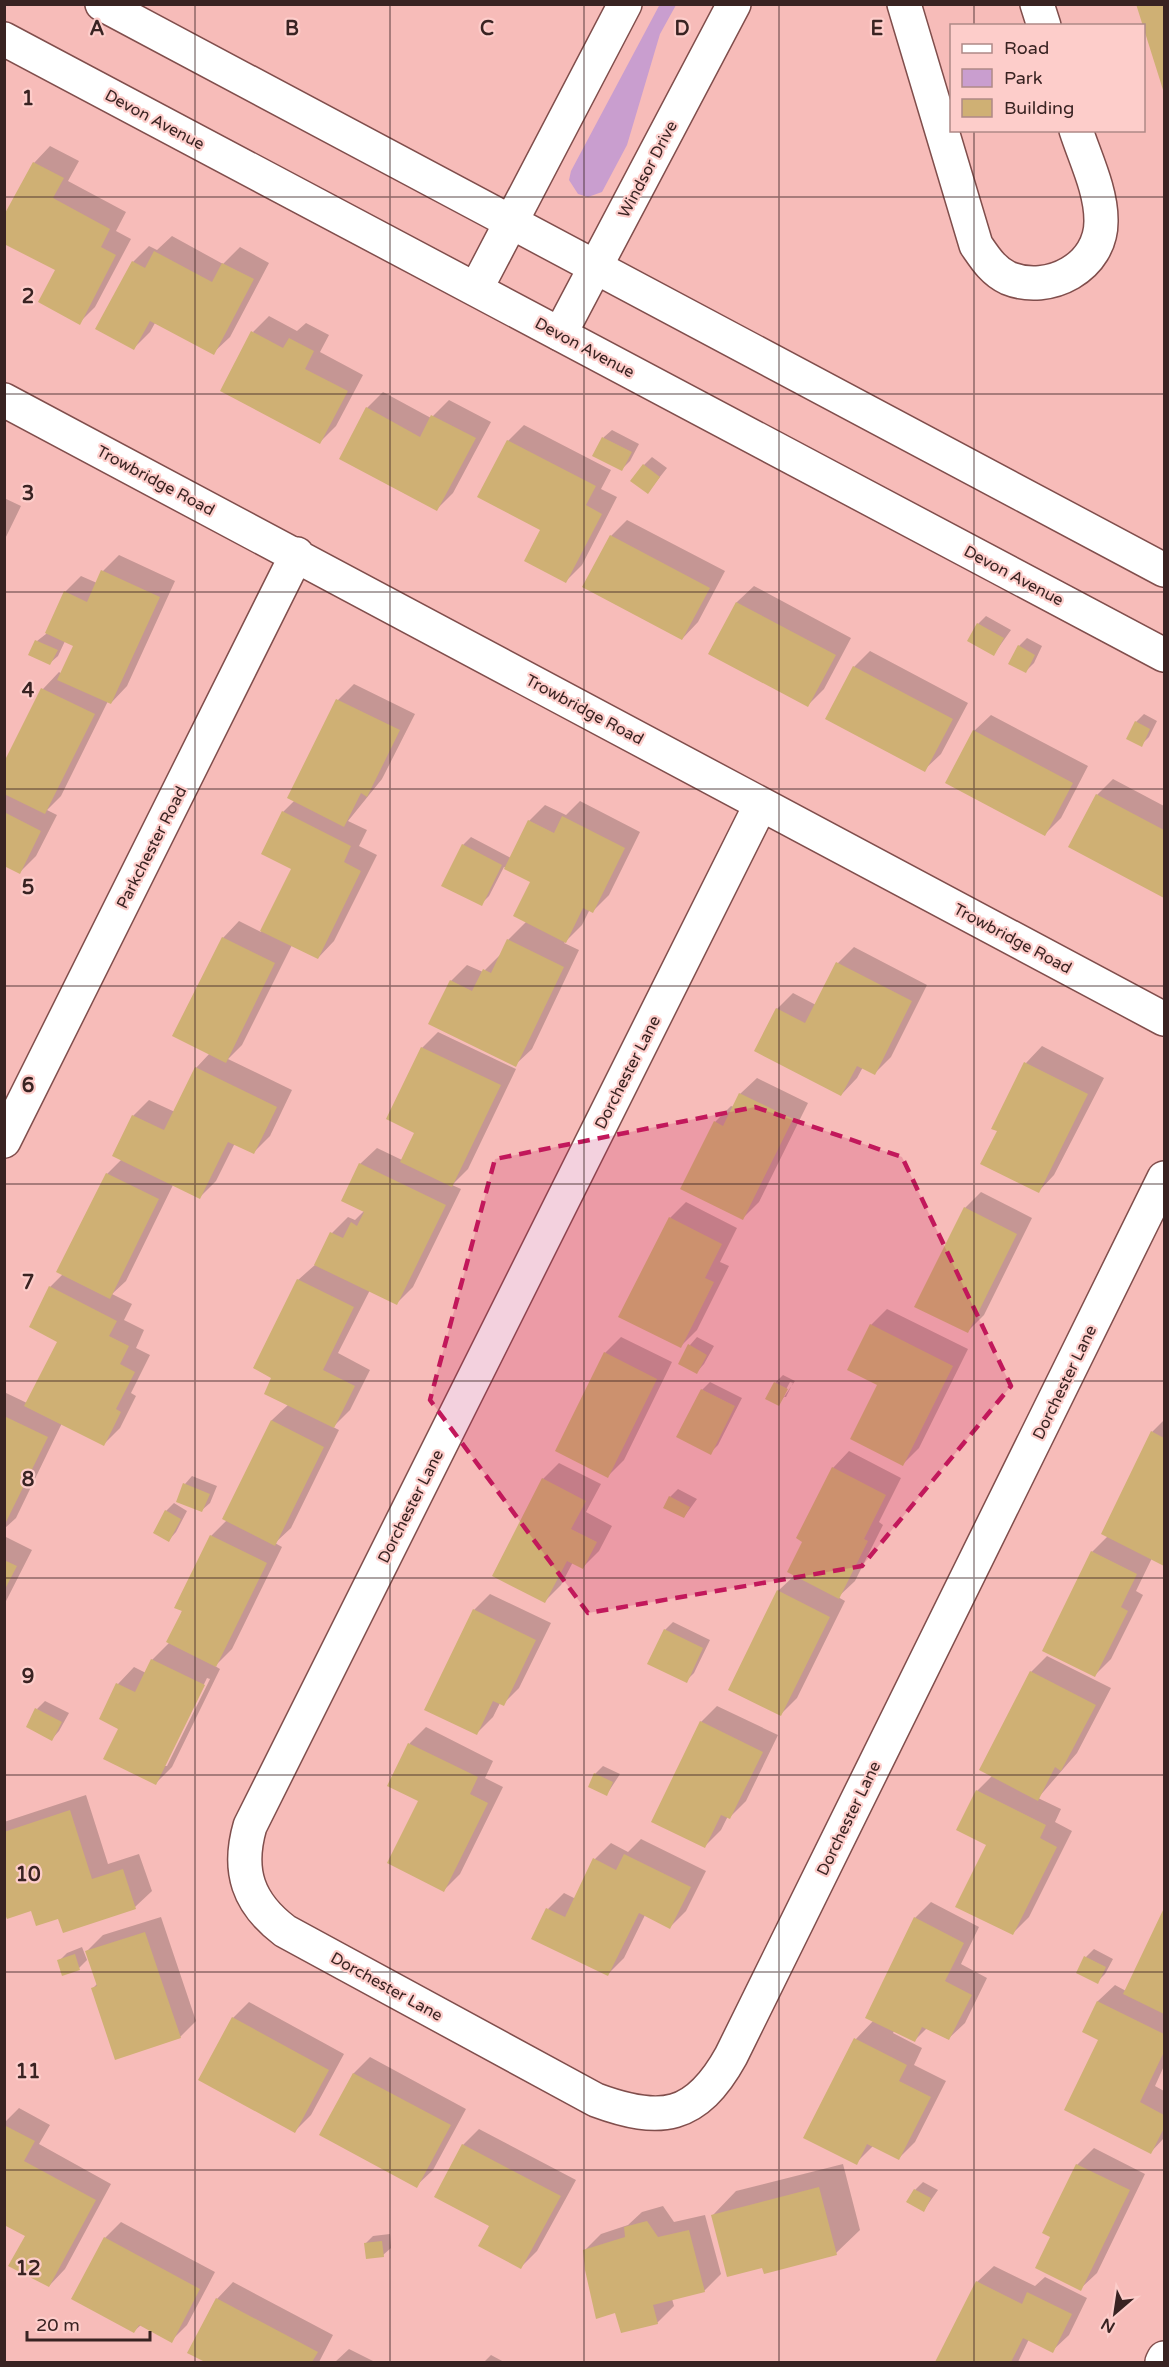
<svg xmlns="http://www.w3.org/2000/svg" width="1169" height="2367" viewBox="0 0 1169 2367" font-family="'Varela Round',sans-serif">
<rect width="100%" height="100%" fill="#f7bcb9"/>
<!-- green -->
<path fill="#c99ecf" d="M660 4 676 5 660 34 627 145 602 192 588 197 578 194 569 180 571 171Z"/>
<!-- shadow -->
<path fill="#0003" fill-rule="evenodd" d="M1138 4H1164V90Z
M50 146 79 161 68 181 126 212 116 231 131 239 95 307 79 323 57 270 4 219 34 163Z
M172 236 223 264 240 247 269 263 230 337 213 353 155 323 150 332 134 348 133 262 149 246 157 250Z
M269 316 297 331 306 323 329 335 320 352 363 375 336 426 320 442 253 332Z
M383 392 431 418 449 400 491 422 453 493 437 509 367 408Z
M524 425 611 470 601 489 617 497 582 565 566 581 508 441Z
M612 430 639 444 630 461 622 469 594 455 604 437Z
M652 457 667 468 648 492 644 465Z
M4 498 21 506 4 541Z
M627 520 725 571 698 622 682 639 611 536Z
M119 555 175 581 127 686 111 703 108 701 61 796 47 810 57 815 36 856 20 872 4 864V765L43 689 59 672 62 674 75 646 65 641 58 656 50 663 30 655 37 641 46 634 65 592 81 576 97 583 103 571Z
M754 586 851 638 824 689 808 705 710 654 737 602Z
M986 616 1011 630 994 654 978 624Z
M1027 638 1042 646 1034 663 1026 671 1019 646Z
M870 651 968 703 941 754 924 770 854 667Z
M354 684 415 714 382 779 348 821 367 830 359 846 377 855 334 941 318 958 292 945 242 1045 228 1059 292 1090 270 1136 254 1152 235 1143 216 1181 200 1197 173 1185 126 1281 112 1294 132 1304 124 1320 144 1330 136 1348 150 1355 131 1393 136 1396 120 1428 104 1444 62 1423 16 1518 4 1529V1392L27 1403 59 1341 50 1287 63 1274 107 1174 122 1159 133 1116 149 1100 175 1112 196 1068 210 1053 223 938 239 921 261 932 293 868 283 812 295 800 338 700Z
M1144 714 1157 721 1149 737 1141 745 1136 722Z
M991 715 1088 766 1061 818 1045 834 974 731Z
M1113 779 1164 806V896L1070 846 1097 795Z
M580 801 640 832 609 895 593 911 590 909 582 925 564 943 579 950 532 1049 515 1065 451 981 467 965 483 972 501 954 508 940 527 921 532 881 504 867 489 896 481 904 463 845 471 837 511 858 529 821 545 805 566 815Z
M854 947 927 985 891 1057 875 1073 863 1067 857 1078 841 1095 777 1009 793 993 816 1005 838 963Z
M438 1032 516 1069 468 1169 452 1185 461 1189 413 1287 397 1303 370 1290 338 1353 370 1370 350 1410 333 1427 339 1430 291 1528 275 1543 282 1547 232 1649 215 1666 220 1669 172 1767 156 1783 120 1728 101 1718 118 1684 134 1667 146 1673 152 1660 170 1642 211 1536 227 1520 224 1518 272 1420 289 1404 273 1377 255 1368 298 1280 316 1264 332 1233 348 1217 355 1220 365 1210 360 1164 377 1148 402 1160 416 1132 422 1048ZM207 1678 210 1679 167 1766H164Z
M1042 1046 1104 1078 1054 1175 1038 1192 999 1130 993 1128 1026 1063Z
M757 1078 808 1103 759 1202 743 1218 715 1122 731 1106 734 1107 740 1094Z
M981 1192 1032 1218 984 1315 968 1331 965 1208Z
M686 1202 737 1228 720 1262 729 1266 697 1330 681 1346 670 1218Z
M887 1309 968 1349 919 1448 903 1464 879 1384 871 1325Z
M621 1337 672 1362 624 1460 608 1476 605 1353Z
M697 1337 714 1346 704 1364 697 1372 690 1345Z
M783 1375 795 1381 779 1404 775 1383ZM790 1382 793 1383 786 1397H782Z
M710 1382 742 1398 718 1445 710 1453 702 1390Z
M1164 1420V1564L1152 1558 1136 1591 1143 1595 1111 1659 1095 1675 1092 1552 1108 1536 1152 1432Z
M849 1451 901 1478 879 1522 883 1525 855 1581 838 1597 845 1601 797 1698 781 1714 778 1591 795 1575 804 1541 833 1468Z
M559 1463 601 1484 586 1512 612 1526 599 1551 583 1567 573 1562 561 1585 545 1601 543 1479Z
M192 1476 217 1486 210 1503 202 1510 185 1484Z
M678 1489 697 1499 684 1517 670 1497Z
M174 1503 187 1511 176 1532 169 1540 166 1511Z
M4 1536 32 1550 4 1605Z
M490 1594 551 1623 519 1688 503 1704 500 1703 493 1717 477 1733 474 1610Z
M673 1622 710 1640 694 1673 686 1681 649 1663 665 1630Z
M1047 1656 1111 1688 1077 1753 1038 1798 1061 1809 1055 1822 1072 1831 1029 1917 1013 1933 988 1844 977 1791 992 1776 1031 1672Z
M45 1701 69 1713 59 1731 52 1739 37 1709Z
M717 1706 778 1735 746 1801 730 1817 728 1816 721 1830 705 1846 701 1722Z
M426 1727 493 1761 485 1778 503 1787 460 1874 444 1890 420 1800 389 1785 410 1743Z
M603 1766 620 1774 607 1794 595 1774Z
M86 1795 108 1864 139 1854 152 1891 135 1907 64 1931 59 1917 32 1910 4 1907V1822Z
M641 1839 706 1871 686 1911 670 1927 645 1915 624 1958 608 1974 548 1909 564 1893 576 1899 595 1859 611 1843 628 1852Z
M931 1902 979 1927 961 1964 987 1978 965 2023 948 2039 927 2028 915 2040 894 2031 893 2033 922 2048 914 2065 946 2081 915 2142 899 2158 874 2145 856 2163 805 2137 856 2039 873 2021 915 1918Z
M1164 1911V2066L1155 2086 1164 2091V2138L1151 2152 1100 2040 1084 2031 1098 2001 1115 1985 1126 1991Z
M161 1917 196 2021 180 2037 93 1988 98 1983 87 1951 103 1935Z
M82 1947 87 1960 79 1968 59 1961 67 1953Z
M1094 1949 1113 1959 1105 1974 1097 1982 1078 1972 1086 1957Z
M249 2002 344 2054 311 2115 295 2131 233 2018Z
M370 2057 466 2109 433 2170 416 2186 321 2135 354 2073Z
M19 2108 50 2125 39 2144 111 2184 65 2269 49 2286 27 2235 4 2223V2123Z
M479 2129 576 2180 537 2251 521 2267 491 2226 463 2145Z
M1094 2148 1145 2174 1097 2273 1080 2289 1052 2236 1044 2233 1077 2165Z
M843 2164 860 2230 836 2253 763 2266 713 2215 736 2191Z
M923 2182 938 2190 924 2210 915 2190Z
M663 2206 674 2222 705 2215 721 2274 704 2291 672 2299 674 2306 657 2323 616 2312 585 2250 601 2234 628 2225 642 2212Z
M121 2222 215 2272 187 2325 171 2341 141 2325 134 2331 105 2238Z
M390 2234 391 2248 383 2255 365 2244 373 2236Z
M994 2266 1035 2286 1045 2277 1087 2298 1069 2335 1052 2351 1029 2339 1018 2362H937L977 2282Z
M233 2282 333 2335 319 2362H208L189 2352 217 2299Z
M349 2349 375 2362H335Z
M491 2355 504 2362H484Z"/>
<!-- building -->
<path fill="#cfb074" d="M1136 4H1164V93Z
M33 162 64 178 53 198 110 229 101 247 116 255 80 325 38 302 55 270 4 244V215Z
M154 251 212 282 222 263 254 279 214 355 150 321 134 350 95 329 132 261 145 268Z
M251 331 283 348 289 338 314 351 305 369 348 391 320 444 220 391Z
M366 407 420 437 431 415 476 438 437 511 339 459Z
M602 437 632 452 622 471 592 456Z
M507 440 596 486 586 505 602 514 566 583 524 561 540 530 477 497Z
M643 464 660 477 648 494 630 481Z
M610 535 710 588 682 640 582 587Z
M101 570 160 597 111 704 57 680 73 646 45 633 64 591 87 602Z
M736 602 836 655 808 707 708 654Z
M977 623 1004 638 994 656 967 641Z
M35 640 58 650 50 665 28 655Z
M1018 645 1035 655 1026 673 1008 664Z
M853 666 953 719 925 772 825 719Z
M41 688 95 714 45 814 4 794V762Z
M336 699 400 730 367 797 361 793 344 827 287 798Z
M1135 721 1150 729 1142 747 1126 739Z
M973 730 1073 783 1045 836 945 783Z
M1096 794 1164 830V898L1068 847Z
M282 811 351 846 344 862 361 871 318 959 260 931 291 869 261 854Z
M4 812 41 831 20 874 4 866Z
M562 816 625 848 593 913 583 908 566 943 513 916 530 882 504 869 528 820 554 833Z
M462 844 502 865 482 906 441 886Z
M222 937 275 963 226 1063 172 1036Z
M507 939 564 967 516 1067 428 1024 450 980 472 991 483 969 491 973Z
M836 962 912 1001 875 1075 857 1066 841 1096 754 1051 776 1008 805 1023Z
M421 1047 501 1085 452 1187 400 1162 414 1133 386 1119Z
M1024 1062 1088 1094 1039 1193 980 1164 997 1131 991 1129Z
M195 1067 277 1107 254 1154 228 1142 200 1199 112 1156 132 1115 164 1130Z
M739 1093 793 1119 743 1220 680 1189 714 1121 723 1126Z
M359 1163 446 1205 397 1305 314 1265 330 1232 343 1238 351 1222 357 1226 364 1212 341 1201Z
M106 1173 159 1199 110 1299 56 1272Z
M964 1207 1017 1234 968 1333 914 1307Z
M669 1217 722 1244 705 1278 714 1282 681 1348 618 1317Z
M297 1279 354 1307 323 1370 355 1386 334 1428 264 1394 271 1378 253 1368Z
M49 1286 117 1321 109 1336 129 1346 120 1364 135 1372 116 1409 121 1412 104 1446 24 1406 57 1342 29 1327Z
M870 1324 953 1366 903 1466 850 1439 877 1385 847 1370Z
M688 1344 707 1355 697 1374 678 1364Z
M604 1352 657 1379 608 1478 555 1451Z
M774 1382 788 1389 779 1406 765 1399Z
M701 1389 735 1406 711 1455 676 1437Z
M4 1416 48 1437 4 1526Z
M271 1420 324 1447 275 1546 222 1519Z
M1151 1431 1164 1438V1566L1101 1534Z
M832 1467 886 1495 864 1539 868 1541 839 1599 787 1572 802 1542 796 1538Z
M542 1478 586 1501 571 1529 597 1542 583 1569 567 1561 545 1603 492 1576Z
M183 1483 210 1494 202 1512 176 1502Z
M669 1496 690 1507 684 1518 663 1508Z
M165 1510 181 1519 169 1542 153 1533Z
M210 1535 267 1563 216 1667 166 1642 182 1611 174 1608Z
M1091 1551 1137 1574 1121 1607 1128 1611 1095 1677 1042 1651Z
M4 1560 17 1566 4 1591Z
M777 1590 830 1617 781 1716 728 1690Z
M473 1609 536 1640 504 1706 493 1701 477 1735 424 1710Z
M664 1629 703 1648 687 1683 647 1664Z
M151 1659 205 1685 156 1785 103 1759 118 1729 99 1719 116 1683 135 1692Z
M1030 1671 1096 1705 1061 1771 1055 1767 1038 1801 979 1770Z
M35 1708 62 1722 52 1741 26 1727Z
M700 1721 763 1752 730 1819 721 1815 705 1848 651 1822Z
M408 1743 478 1777 470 1794 488 1803 444 1892 387 1863 418 1801 387 1786Z
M594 1773 613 1782 607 1796 588 1787Z
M976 1790 1046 1825 1040 1838 1057 1847 1013 1935 955 1907 986 1845 956 1830Z
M70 1810 92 1879 123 1869 136 1909 63 1933 58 1919 36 1926 31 1911 7 1919 4 1912V1832Z
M624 1854 691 1887 670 1929 639 1913 608 1976 531 1939 546 1908 565 1917 593 1858 616 1870Z
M1164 1908V2014L1123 1994Z
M914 1917 964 1943 945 1981 972 1995 949 2040 922 2027 915 2042 865 2018Z
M145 1932 181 2038 115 2060 91 1988 97 1986 85 1951Z
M75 1954 80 1970 62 1976 57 1960Z
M1084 1956 1106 1967 1098 1984 1076 1973Z
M1097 2001 1164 2034V2052L1140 2102 1164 2115V2128L1151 2154 1064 2110 1098 2040 1082 2032Z
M232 2017 329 2070 295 2133 198 2080Z
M854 2038 907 2065 899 2081 931 2097 899 2160 867 2144 857 2165 803 2138Z
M353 2073 451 2125 417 2188 319 2135Z
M4 2125 35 2141 24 2161 96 2200 49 2287 8 2266 25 2236 4 2225Z
M462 2144 561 2196 521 2269 478 2246 489 2226 434 2197Z
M1076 2164 1130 2190 1081 2291 1035 2268 1050 2237 1042 2233Z
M819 2187 837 2255 764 2274 762 2268 727 2277 711 2215Z
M914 2189 931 2198 924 2212 906 2202Z
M647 2221 658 2237 689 2230 705 2292 653 2305 658 2324 621 2333 615 2313 596 2319 585 2270 583 2250 625 2237 624 2227Z
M104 2237 200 2289 172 2343 139 2325 134 2333 71 2299Z
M382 2241 384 2257 366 2259 364 2243Z
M976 2281 1022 2304 1027 2292 1072 2314 1053 2353 1023 2338 1011 2362H935Z
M216 2298 318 2352 312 2362H205L187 2353Z"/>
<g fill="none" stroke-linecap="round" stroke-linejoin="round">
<!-- minor casing -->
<g stroke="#804e4c" stroke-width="36">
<path id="minor" d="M904 4 976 245C985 258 993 271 1008 278 1049 295 1102 267 1101 220 1101 190 1085 158 1076 130
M1037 4 1044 26
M476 289 625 4
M560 334 734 4
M4 400 1164 1019
M761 804 250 1826C237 1871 248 1903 285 1931L596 2100C661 2124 696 2119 731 2056L1164 1178
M4 1141 297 554
M1162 2362 1164 2358"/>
</g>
<!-- major casing -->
<g stroke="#804e4c" stroke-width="36">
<path id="major" d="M102 4 1164 570
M4 39 1164 655"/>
</g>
<!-- minor -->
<use href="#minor" stroke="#fff" stroke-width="33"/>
<!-- major -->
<use href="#major" stroke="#fff" stroke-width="33"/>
</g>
<!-- marked area -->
<path fill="#c2185b" fill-opacity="0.2" stroke="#c2185b" stroke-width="4.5" stroke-dasharray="12 8" stroke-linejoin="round" d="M755 1107 902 1157 1011 1386 862 1566 588 1613 430 1400 495 1159Z"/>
<!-- grid -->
<path fill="none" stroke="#392322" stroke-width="1.5" stroke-opacity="0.55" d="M195 4V2362M390 4V2362M584 4V2362M779 4V2362M974 4V26M974 130V2362M4 197H1164M4 394H1164M4 592H1164M4 789H1164M4 986H1164M4 1184H1164M4 1381H1164M4 1578H1164M4 1775H1164M4 1972H1164M4 2170H1164"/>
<g text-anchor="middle" stroke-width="4.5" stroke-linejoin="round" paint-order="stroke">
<!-- street labels -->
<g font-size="16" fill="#392322" stroke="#fdcdca">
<text transform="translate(155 119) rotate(28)" y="6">Devon Avenue</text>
<text transform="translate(647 169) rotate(-62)" y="6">Windsor Drive</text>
<text transform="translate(585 347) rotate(28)" y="6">Devon Avenue</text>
<text transform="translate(156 480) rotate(28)" y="6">Trowbridge Road</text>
<text transform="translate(1014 575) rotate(28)" y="6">Devon Avenue</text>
<text transform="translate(585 709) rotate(28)" y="6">Trowbridge Road</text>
<text transform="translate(151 847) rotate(-63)" y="6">Parkchester Road</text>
<text transform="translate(1013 938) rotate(28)" y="6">Trowbridge Road</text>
<text transform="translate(627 1072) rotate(-63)" y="6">Dorchester Lane</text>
<text transform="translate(1064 1382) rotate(-64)" y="6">Dorchester Lane</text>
<text transform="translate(410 1506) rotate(-63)" y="6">Dorchester Lane</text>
<text transform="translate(848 1818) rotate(-64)" y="6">Dorchester Lane</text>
<text transform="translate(387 1986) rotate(29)" y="6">Dorchester Lane</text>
</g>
</g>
<g font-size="20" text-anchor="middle" font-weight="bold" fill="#392322" stroke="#fdcdca" stroke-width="4.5" stroke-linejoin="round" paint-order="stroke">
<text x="97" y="35">A</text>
<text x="292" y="35">B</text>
<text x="487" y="35">C</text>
<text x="682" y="35">D</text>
<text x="877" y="35">E</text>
<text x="28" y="105">1</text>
<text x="28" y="303">2</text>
<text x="28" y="500">3</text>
<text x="28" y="697">4</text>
<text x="28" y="894">5</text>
<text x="28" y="1092">6</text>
<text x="28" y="1289">7</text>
<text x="28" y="1486">8</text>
<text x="28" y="1683">9</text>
<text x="28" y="1881">10</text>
<text x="28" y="2078">11</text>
<text x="28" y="2275">12</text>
</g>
<!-- border -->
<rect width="1169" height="2367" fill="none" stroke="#392322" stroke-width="12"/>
<!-- legend -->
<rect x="950" y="24" width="195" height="108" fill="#fdcdca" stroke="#af8987" stroke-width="1.5"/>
<rect x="962" y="44" width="30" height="9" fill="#ffffff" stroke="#af8987" stroke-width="1.5"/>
<text x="1004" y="54" font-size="18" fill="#392322">Road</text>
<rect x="962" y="69" width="30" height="18" fill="#c99ecf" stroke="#af8987" stroke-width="1.5"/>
<text x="1004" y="84" font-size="18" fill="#392322">Park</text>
<rect x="962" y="99" width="30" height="18" fill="#cfb074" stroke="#af8987" stroke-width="1.5"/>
<text x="1004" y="114" font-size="18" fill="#392322">Building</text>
<!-- north arrow -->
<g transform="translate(1115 2313) rotate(209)" stroke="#fdcdca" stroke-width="4.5" paint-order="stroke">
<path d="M0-4.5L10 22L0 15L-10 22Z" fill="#392322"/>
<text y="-9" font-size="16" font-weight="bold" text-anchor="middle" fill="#392322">N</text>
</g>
<!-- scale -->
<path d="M27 2331v9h123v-9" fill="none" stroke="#392322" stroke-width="3"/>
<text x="36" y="2331" font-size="18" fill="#392322" stroke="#fdcdca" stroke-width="4.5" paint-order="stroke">20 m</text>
</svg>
